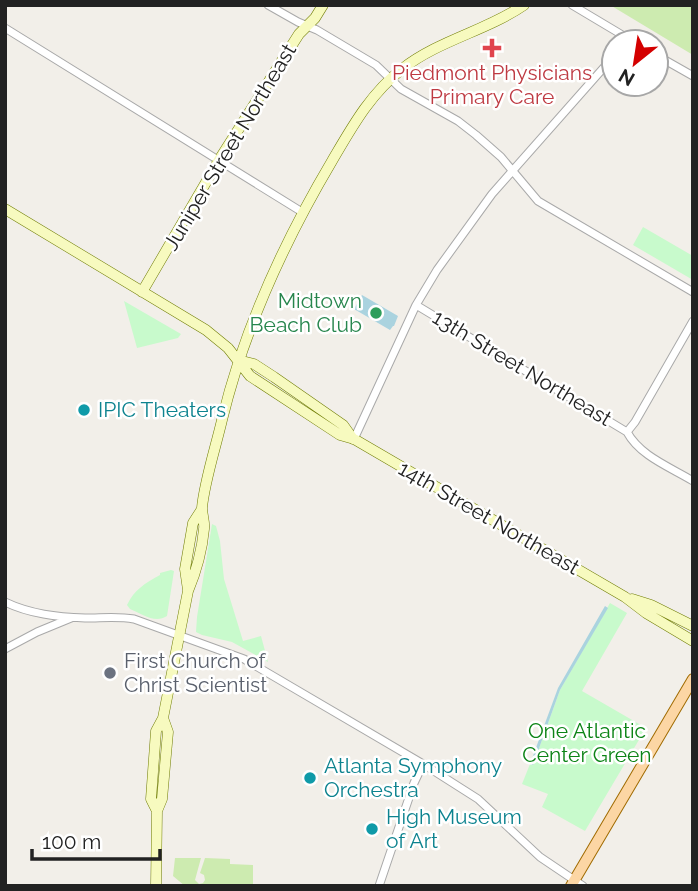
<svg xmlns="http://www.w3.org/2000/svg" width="698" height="891" viewBox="0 0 698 891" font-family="Raleway,sans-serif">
<rect width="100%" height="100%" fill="#f2efe9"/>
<!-- grass -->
<path fill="#cdebb0" d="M609 5H693V55L610 5Z
M175 858H201L195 880 199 884 203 883 205 880 204 875 200 873 205 858 230 859V864L253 865V886H185L173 876Z"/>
<!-- park -->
<path fill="#c8facc" d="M643 227 693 256V280L633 245Z
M124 301 181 334 178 338 137 348Z
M212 524 216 526 220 541 224 579 243 641 261 636 268 662 232 642 202 635 196 632 197 617Z
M171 570 174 571 167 616C155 624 142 614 130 609L127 605C134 590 145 583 160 575V573Z
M610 603 627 613 582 691 646 728 585 831 542 807 548 794 522 784 530 764 533 765 560 690Z"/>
<!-- water -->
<path fill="#aad3df" d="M362 295 398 316 394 326H393L390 330 354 309Z
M605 606 608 608 560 690 533 765 530 764 558 688Z"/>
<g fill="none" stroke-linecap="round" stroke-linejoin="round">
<!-- street casing -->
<g stroke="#a9a9a9" stroke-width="9">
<path id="street" d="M268 5 298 22 317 30 376 65 401 89 458 121 476 135 501 157 538 201 693 292
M572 5 634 42
M5 28 302 212
M656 55 693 76
M416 305 627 432C640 456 670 467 693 481
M627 432 635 422 693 321
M354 439 416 305 437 270 492 194 614 56
M5 602C30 614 57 617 85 618 102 618 118 616 134 619L244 659 423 764 478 799 540 857 583 886
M5 649 37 632 71 618
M379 886 414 783 423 764"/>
</g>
<!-- secondary casing -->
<g stroke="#707d05" stroke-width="11">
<path id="secondary" d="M5 209 206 330 228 348 250 376 340 435 354 439 625 597 646 613 693 641
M142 292 219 160 299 34 315 18 323 5
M238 360 254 364 274 377 343 425 353 439
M188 590 185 569 193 523 202 509
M632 599 651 605 693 626
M157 811 151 799 156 731 163 718 188 591C196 572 202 551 204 529 205 522 202 515 202 508 204 483 216 446 222 420 244 329 284 242 332 161 352 127 370 94 402 69 439 40 486 31 524 5
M156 886 157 811 162 799 168 732 163 718"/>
</g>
<!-- primary casing -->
<g stroke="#a06b00" stroke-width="12">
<path id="primary" d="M571 886 693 679"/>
</g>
<!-- street -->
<use href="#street" stroke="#fff" stroke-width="7"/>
<!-- secondary -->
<use href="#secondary" stroke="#f7fabf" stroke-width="10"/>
<!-- primary -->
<use href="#primary" stroke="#fcd6a4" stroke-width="10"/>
</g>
<!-- markers -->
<path fill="#e0444e" stroke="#fff" stroke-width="2.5" d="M488.5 37.5h7v7h7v7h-7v7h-7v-7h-7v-7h7z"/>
<circle fill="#2e9e5b" stroke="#fff" stroke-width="2.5" cx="376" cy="313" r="7"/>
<g fill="#0f9aa8" stroke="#fff" stroke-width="2.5">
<circle cx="84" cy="410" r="7"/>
<circle cx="310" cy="778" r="7"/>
<circle cx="372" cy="829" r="7"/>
</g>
<circle fill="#6b7280" stroke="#fff" stroke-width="2.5" cx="110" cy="673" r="7"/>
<g text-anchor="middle" stroke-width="5" stroke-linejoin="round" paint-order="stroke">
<!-- health labels -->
<g font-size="21" fill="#be3a42" stroke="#fff">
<text x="492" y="80">Piedmont Physicians<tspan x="492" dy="24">Primary Care</tspan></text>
</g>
<!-- street labels -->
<g font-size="21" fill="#222" stroke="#fff">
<text transform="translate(230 147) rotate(-59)" y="7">Juniper Street Northeast</text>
<text transform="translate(522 368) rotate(31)" y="7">13th Street Northeast</text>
<text transform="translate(489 518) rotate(30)" y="7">14th Street Northeast</text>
</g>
<!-- leisure labels -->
<g font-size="21" fill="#27864d" stroke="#fff" text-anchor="end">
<text x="362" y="308">Midtown<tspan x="362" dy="24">Beach Club</tspan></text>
</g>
<!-- culture labels -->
<g font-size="21" fill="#0d838f" stroke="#fff" text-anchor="start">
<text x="98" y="417">IPIC Theaters</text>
<text x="324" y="773">Atlanta Symphony<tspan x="324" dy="24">Orchestra</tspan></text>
<text x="386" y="824">High Museum<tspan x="386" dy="24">of Art</tspan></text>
</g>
<!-- worship labels -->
<g font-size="21" fill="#5b616d" stroke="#fff" text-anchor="start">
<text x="124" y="668">First Church of<tspan x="124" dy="24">Christ Scientist</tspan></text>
</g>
<!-- park labels -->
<g font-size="21" fill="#0c8416" stroke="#fff">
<text x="587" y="738">One Atlantic<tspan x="587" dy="24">Center Green</tspan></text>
</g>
</g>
<!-- border -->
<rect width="698" height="891" fill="none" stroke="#222222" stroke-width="14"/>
<!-- north arrow -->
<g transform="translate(635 63) rotate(210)"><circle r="33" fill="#ffffff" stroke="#a7a7a7" stroke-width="2"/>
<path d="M0-5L12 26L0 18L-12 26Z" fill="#d40000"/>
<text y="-10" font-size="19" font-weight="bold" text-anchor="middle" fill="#222222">N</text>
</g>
<!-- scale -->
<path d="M32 849v10h128v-10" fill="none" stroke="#222222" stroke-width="3.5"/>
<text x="42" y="849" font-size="21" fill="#222222" stroke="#ffffff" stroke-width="5" paint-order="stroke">100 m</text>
</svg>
